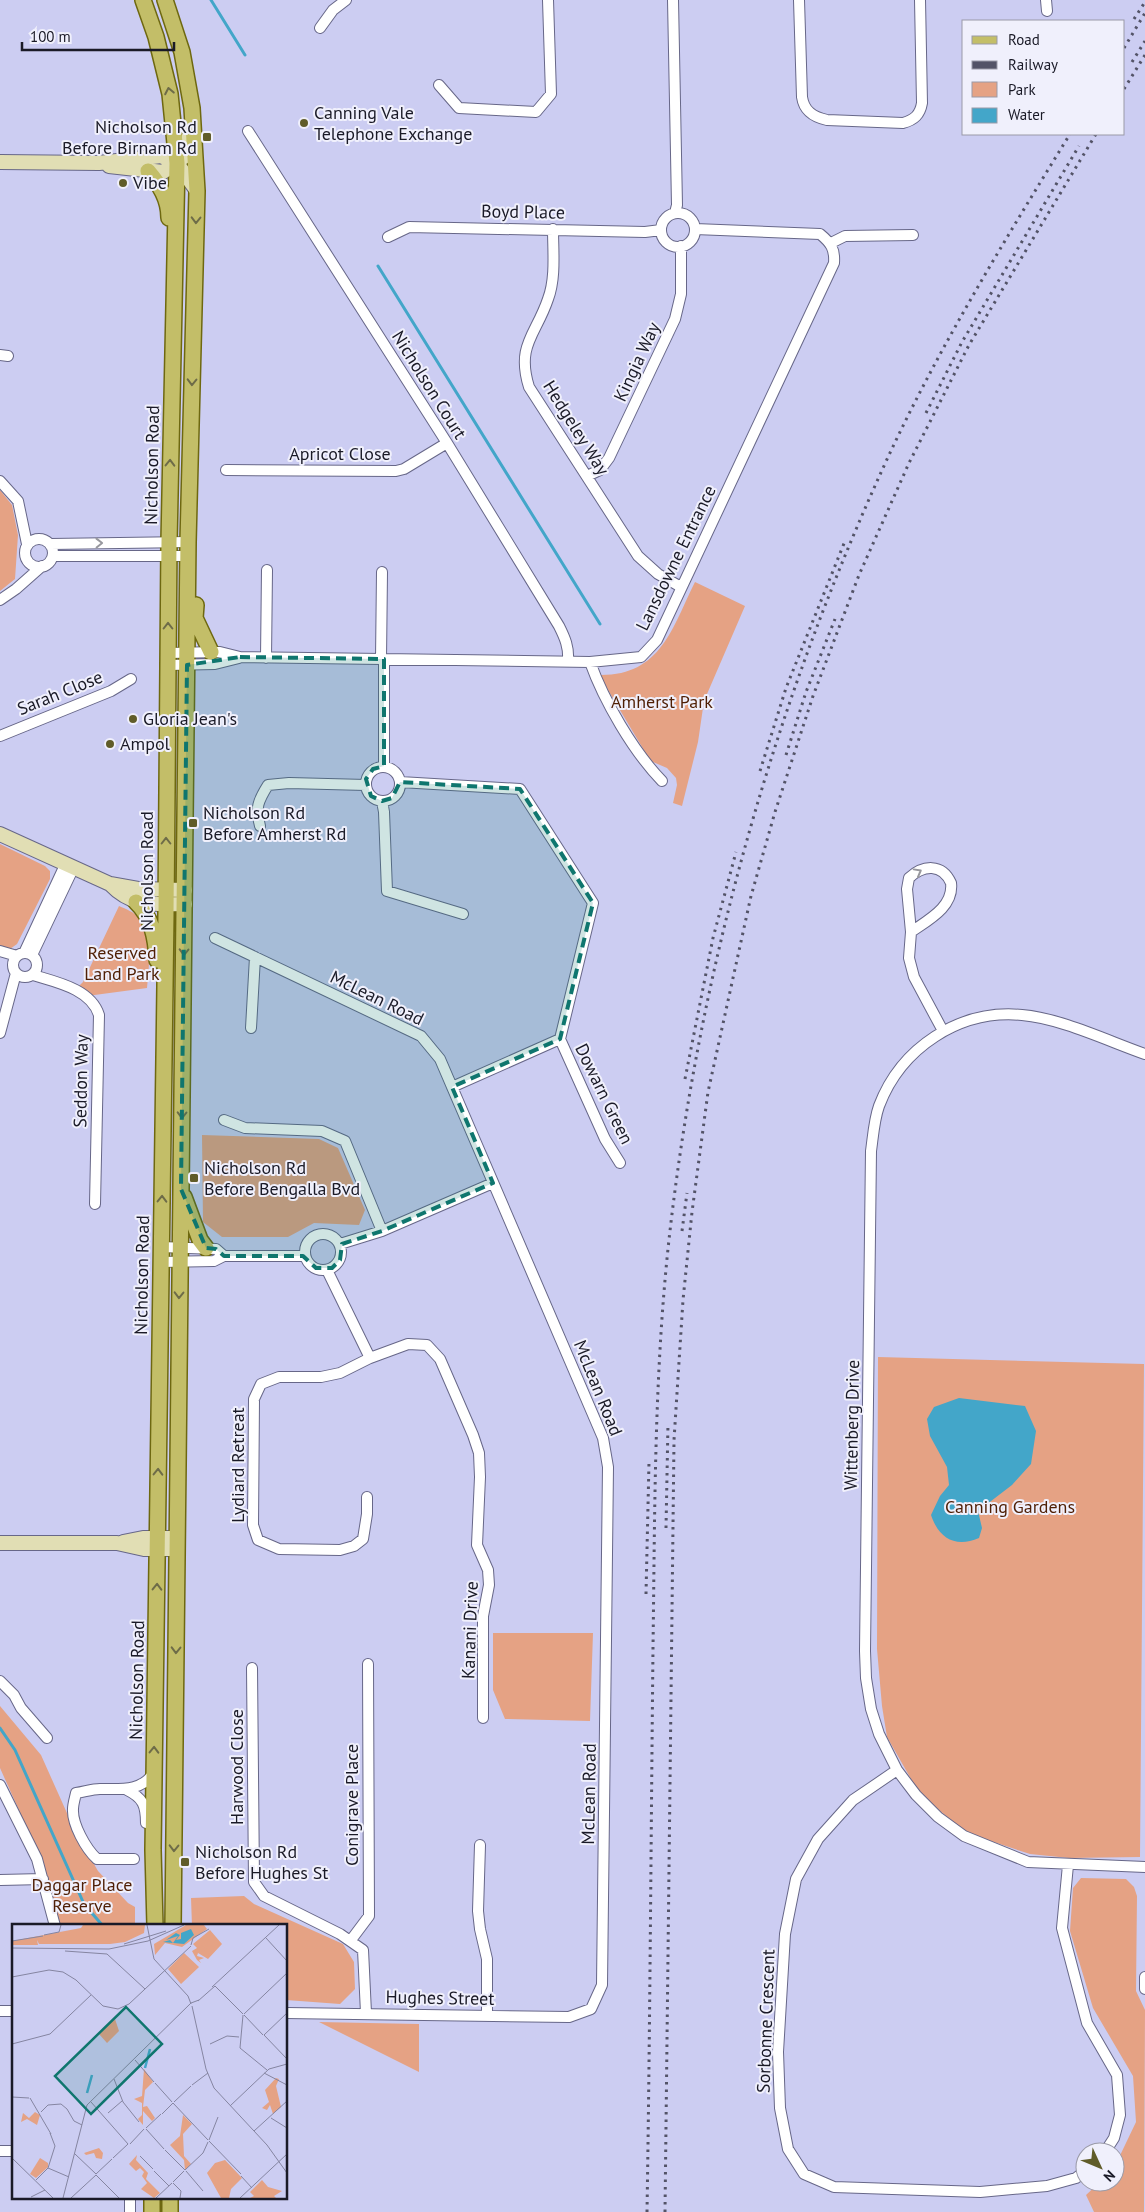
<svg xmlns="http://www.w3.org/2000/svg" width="1145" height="2212" viewBox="0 0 1145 2212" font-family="'PT Sans',sans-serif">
<rect width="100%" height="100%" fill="#cccdf2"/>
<!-- green -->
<path fill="#e5a284" d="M0 490 12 505 18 535 15 579 0 591Z
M695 582 745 606 704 701 698 742 682 806 673 803 677 785 676 778 667 768 653 762 648 757 599 675C661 676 672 628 695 582Z
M0 844 45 866 50 871V879L17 944 10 949 0 947Z
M119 906C126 909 134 912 139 918 153 938 149 966 147 988L87 996 75 990 83 982Z
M202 1135 319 1139 338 1148 365 1210 359 1225 314 1223 288 1237H222L203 1222Z
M878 1357 1144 1364 1140 1857 1069 1858 1030 1854 966 1833 919 1793 887 1737 882 1706 877 1649Z
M493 1633H593L590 1721 505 1719 493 1690Z
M0 1706 41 1755 75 1831 98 1871 128 1903 135 1907V1926H58L44 1866 0 1768Z
M1081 1878 1126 1879 1134 1887 1137 1896 1136 1991 1145 2010 1144 2212H1094L1086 2195 1100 2182H1115V2166L1136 2122 1133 2076 1093 2008 1070 1931 1073 1888Z
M244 1896 254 1904 343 1944 354 1962 355 1989 340 2004 286 2000V1926H192L191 1898Z
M319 2022 419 2024V2072Z"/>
<!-- water -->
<path fill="#43a6c9" d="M959 1398 1025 1406 1036 1431 1031 1464 1012 1485 978 1511 982 1528 979 1538C956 1548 939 1539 931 1515L940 1496 949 1485 947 1467 930 1436 927 1419 934 1407Z"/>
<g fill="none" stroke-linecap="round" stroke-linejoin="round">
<!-- stream -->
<path stroke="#43a6c9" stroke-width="3" d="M211 0 245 55
M378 266 600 624
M0 1728 15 1750 84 1904 103 1926"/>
<!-- street casing -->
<g stroke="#676788" stroke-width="12">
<path id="street" d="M673 0 677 205 675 213
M799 0 802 97C804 111 813 117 827 120L903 123C914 120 920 115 922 103L920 0
M1046 0 1047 11
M320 28 333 10 346 0
M439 85 459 108 536 112 551 94 548 0
M248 131 447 443 559 626C565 638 569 647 568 661
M661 230a17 17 0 1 1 34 0a17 17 0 1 1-34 0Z
M553 229C553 251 556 278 548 299 536 335 516 345 529 387L638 556 658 574 681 587
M388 237 409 227 645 232 661 230
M831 243 845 236 913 235
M0 355 8 356
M226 470 396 471 404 469 447 443
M587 476 600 470 609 458 675 319 681 294V246
M0 481 18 501 27 544
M25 553a14 14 0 1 1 28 0a14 14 0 1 1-28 0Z
M51 544 188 542
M53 556H188
M0 600 16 589 42 566
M168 653 220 652 240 657 590 662 641 657 657 640 834 263C835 249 831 243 820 234L695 229
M266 658 267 570
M381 659 382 572
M384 659V766
M590 662C604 701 633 751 662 781
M168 665 215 664 239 658
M0 736 111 691 131 679
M366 784a17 17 0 1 1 34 0a17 17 0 1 1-34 0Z
M400 782 520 789 593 903 560 1039 452 1087
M382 801 384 812 387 891 463 914
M260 826C255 808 258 801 268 785L289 783 366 785
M911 932C928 920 954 907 951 883 942 863 923 865 909 878L907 889 911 932 909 958 914 977 943 1031
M215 938 421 1036 440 1059 603 1438 608 1467 602 1985 591 2009 569 2017 286 2013
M0 951 17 956
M13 965a12 12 0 1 1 24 0a12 12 0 1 1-24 0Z
M24 953 65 865
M32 955 73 869
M33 975C56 982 91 989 99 1015L95 1204
M251 1028 255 957
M0 1033 16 973
M560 1039 605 1139 620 1163
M1145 1054C1108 1041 1060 1018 1022 1015 959 1009 901 1048 879 1106 874 1120 873 1137 871 1151L865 1651 866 1678 871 1709 879 1734 897 1770 916 1795 938 1817 964 1836 1028 1862 1145 1867
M224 1120 245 1128 322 1131 345 1141 382 1231
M305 1252a18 18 0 1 1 36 0a18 18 0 1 1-36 0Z
M340 1244 382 1231 493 1183
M161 1247 216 1249 224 1256
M161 1262 214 1261 224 1256H305
M327 1270 370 1358
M367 1497V1514L363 1539 354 1546 340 1550 279 1549 258 1540 253 1525 254 1399 261 1384 279 1377H321L340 1373 370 1358 408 1344 427 1345 440 1359 473 1435 479 1453 480 1477 477 1545 488 1570 489 1585 483 1616V1718
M252 1668 254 1882 264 1896 340 1934 363 1950 366 2013
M0 1681 14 1695 21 1708 47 1738
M897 1770 853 1800 818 1839 796 1879 785 1934 778 2052 780 2108 788 2149 804 2174 834 2187 980 2192 1047 2186 1076 2178 1085 2171
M0 1785 37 1859 55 1926
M127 1790C143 1798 146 1805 146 1823
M480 1845 478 1911 480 1929 487 1959V2014
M134 1859H97C86 1849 72 1824 73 1809 73 1804 75 1798 76 1793 84 1792 92 1789 100 1789 120 1789 142 1792 154 1772
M1068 1865 1062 1928 1087 2023 1117 2075 1120 2115 1114 2138 1105 2152
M0 1880 43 1879
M351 1940 369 1916 368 1664
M1145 1977V1989
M0 2011H14
M0 2151H14
M130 2212V2198"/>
</g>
<!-- secondary casing -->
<g stroke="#676788" stroke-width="16">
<path id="secondary" d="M0 162 99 163 161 156 177 163 197 191
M109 166 163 172 188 154V138
M0 834 110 884 138 889 185 890
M110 884C133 908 154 904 185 904
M123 1542 143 1538H177
M0 1543H117L144 1549H177"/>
</g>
<!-- primary casing -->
<g stroke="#6e6810" stroke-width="18">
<path id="primary" d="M143 0 156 37 170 94 177 163 169 542 166 914 153 1850 155 1926
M165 0 182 52 192 108 197 191 188 542 173 1926
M148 171C160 185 169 199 169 218
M196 605 195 618 211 652
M136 902C152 917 156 938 157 960
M184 1197 200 1240 206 1248
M170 2198V2212
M152 2212V2198"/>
</g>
<!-- street -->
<use href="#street" stroke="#fff" stroke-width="10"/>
<!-- secondary -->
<use href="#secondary" stroke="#e1deb4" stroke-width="14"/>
<!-- primary -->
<use href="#primary" stroke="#c3be68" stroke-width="15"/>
<!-- rail -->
<path stroke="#535367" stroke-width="3" stroke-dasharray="2.5 5" stroke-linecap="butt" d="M1134 19 1145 2
M1124 48 1145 13
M1132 62 1145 41
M1124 89 1145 55
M926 413 962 342 1079 146
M786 755 806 692 835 619
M760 771 786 688 845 541
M685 1079 713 938 736 852
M682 1231 687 1193
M666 1528 668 1423
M646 1594 649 1462
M647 2212C650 2024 651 1836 653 1648 655 1503 654 1358 672 1214 704 952 778 695 889 455 941 344 1006 238 1070 134
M665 2212 674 1440 683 1300 692 1212 708 1092 751 896 775 812 813 696 859 575 909 463 969 345 1096 134"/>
</g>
<!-- one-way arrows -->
<defs><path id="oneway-chevron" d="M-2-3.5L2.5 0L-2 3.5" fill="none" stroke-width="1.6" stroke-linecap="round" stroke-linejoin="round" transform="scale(1.25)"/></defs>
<g stroke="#6e6c48">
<use href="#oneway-chevron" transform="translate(169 91) rotate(-101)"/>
<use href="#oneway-chevron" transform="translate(196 220) rotate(91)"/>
<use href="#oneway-chevron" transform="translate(192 382) rotate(91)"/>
<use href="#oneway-chevron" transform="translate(170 463) rotate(-89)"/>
<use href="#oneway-chevron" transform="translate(168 626) rotate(-90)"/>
<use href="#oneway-chevron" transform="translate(166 841) rotate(-90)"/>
<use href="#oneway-chevron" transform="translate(184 952) rotate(91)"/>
<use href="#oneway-chevron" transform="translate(182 1115) rotate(91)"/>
<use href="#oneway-chevron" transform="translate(162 1199) rotate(-89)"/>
<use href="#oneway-chevron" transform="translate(179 1295) rotate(91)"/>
<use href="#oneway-chevron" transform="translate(158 1472) rotate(-89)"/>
<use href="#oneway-chevron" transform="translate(157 1587) rotate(-89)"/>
<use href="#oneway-chevron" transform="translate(176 1650) rotate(91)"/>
<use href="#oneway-chevron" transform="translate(154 1750) rotate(-89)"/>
<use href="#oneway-chevron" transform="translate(174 1848) rotate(91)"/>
</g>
<g stroke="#98989e">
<use href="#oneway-chevron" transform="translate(99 543) rotate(-1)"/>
<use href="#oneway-chevron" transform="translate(918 872) rotate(-29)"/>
</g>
<!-- marked area -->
<path fill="#0f766e" fill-opacity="0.2" stroke="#0f766e" stroke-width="4" stroke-dasharray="10 6" stroke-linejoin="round" d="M240 657 384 659V766L373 769 366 779 371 796 382 801 392 798 400 782 520 789 593 903 560 1039 452 1087 493 1183 382 1231 342 1244 340 1260 332 1268H316L303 1256H224L216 1249 206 1248 181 1189 187 665Z"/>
<!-- markers -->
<g fill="#605c29" stroke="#f0f0fc" stroke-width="2">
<circle cx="304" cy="123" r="5"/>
<rect x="202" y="132" width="10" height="10" rx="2.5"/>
<circle cx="123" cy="183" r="5"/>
<circle cx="133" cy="719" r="5"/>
<circle cx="110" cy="744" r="5"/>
<rect x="188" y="818" width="10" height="10" rx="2.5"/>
<rect x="189" y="1173" width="10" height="10" rx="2.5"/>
<rect x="180" y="1857" width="10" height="10" rx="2.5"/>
</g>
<g text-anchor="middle" stroke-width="4" stroke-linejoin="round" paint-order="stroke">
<!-- poi labels -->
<g font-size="18" fill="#1a1a27" stroke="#f0f0fc" text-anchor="start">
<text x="314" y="119">Canning Vale<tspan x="314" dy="21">Telephone Exchange</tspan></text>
<text x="197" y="133" text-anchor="end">Nicholson Rd<tspan x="197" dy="21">Before Birnam Rd</tspan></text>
<text x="133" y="189">Vibe</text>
<text x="143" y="725">Gloria Jean's</text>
<text x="120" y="750">Ampol</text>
<text x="203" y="819">Nicholson Rd<tspan x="203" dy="21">Before Amherst Rd</tspan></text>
<text x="204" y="1174">Nicholson Rd<tspan x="204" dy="21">Before Bengalla Bvd</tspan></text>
<text x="195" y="1858">Nicholson Rd<tspan x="195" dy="21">Before Hughes St</tspan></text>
</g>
<!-- street labels -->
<g font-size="18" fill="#1a1a27" stroke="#f0f0fc">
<text transform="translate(523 212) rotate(1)" y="6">Boyd Place</text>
<text transform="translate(637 362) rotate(-65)" y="6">Kingia Way</text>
<text transform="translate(429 385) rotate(58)" y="6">Nicholson Court</text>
<text transform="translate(576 428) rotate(58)" y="6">Hedgeley Way</text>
<text x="340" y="460">Apricot Close</text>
<text transform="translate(152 465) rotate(-89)" y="6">Nicholson Road</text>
<text transform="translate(676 558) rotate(-64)" y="6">Lansdowne Entrance</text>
<text transform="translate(60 693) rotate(-22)" y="6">Sarah Close</text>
<text transform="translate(147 871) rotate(-90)" y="6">Nicholson Road</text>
<text transform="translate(377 998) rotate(26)" y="6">McLean Road</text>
<text transform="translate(81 1081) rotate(-89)" y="6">Seddon Way</text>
<text transform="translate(604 1094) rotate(64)" y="6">Dowarn Green</text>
<text transform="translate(142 1275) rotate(-89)" y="6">Nicholson Road</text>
<text transform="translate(598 1388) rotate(68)" y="6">McLean Road</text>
<text transform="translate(852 1425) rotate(-89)" y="6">Wittenberg Drive</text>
<text transform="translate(238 1465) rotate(-90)" y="6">Lydiard Retreat</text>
<text transform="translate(470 1630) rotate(-88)" y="6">Kanani Drive</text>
<text transform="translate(137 1680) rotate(-89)" y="6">Nicholson Road</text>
<text transform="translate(237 1767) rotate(-90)" y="6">Harwood Close</text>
<text transform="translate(589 1794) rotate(-89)" y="6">McLean Road</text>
<text transform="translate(352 1805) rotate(-90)" y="6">Conigrave Place</text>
<text transform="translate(440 1998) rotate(1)" y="6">Hughes Street</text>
<text transform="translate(766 2021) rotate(-88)" y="6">Sorbonne Crescent</text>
</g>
<!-- park labels -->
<g font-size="18" fill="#4f1f05" stroke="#f0f0fc">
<text x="662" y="708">Amherst Park</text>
<text x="122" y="959">Reserved<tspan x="122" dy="21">Land Park</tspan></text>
<text x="1010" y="1513">Canning Gardens</text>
<text x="82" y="1891">Daggar Place<tspan x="82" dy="21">Reserve</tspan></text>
</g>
</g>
<!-- overview -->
<g transform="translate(12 1924)">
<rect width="275" height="275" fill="#cccdf2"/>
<path d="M71 1H133L132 9 113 18 98 20H27L25 16 26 21H0V17L69 4ZM174 1H192L195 5 170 23 153 19 143 31 142 20ZM198 6 210 20 196 35 186 29 185 32 192 34 187 36 189 39 185 36 180 27 185 24 181 20ZM172 29 187 43 169 60 156 45ZM103 95 107 107 95 119 87 110ZM132 145 141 158 133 166 131 183 135 182 143 194 140 197 131 187V201L126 195 130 191V179L122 175 130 172ZM264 154 267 155 264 162 269 183 261 190 258 181 255 186 250 184 257 178 253 166ZM23 188 28 191 25 201 15 195 9 198 11 189 17 194ZM171 191 180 200 171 210 172 232 179 240 173 246 172 236 158 221 168 212ZM87 224 91 229 90 235 84 234 82 229 74 231 72 229ZM125 231 124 236 136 249 134 255 148 269 142 274 129 265 135 259 130 252 132 248 128 244 124 247 117 240ZM28 234 36 239V243L24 254 18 250ZM213 236 230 254 219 265 217 274H209L195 249 203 239ZM250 256 256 263 270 267 262 272 264 274H238L242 272 238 268Z" fill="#e5a284"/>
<path d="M179 5 182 11 172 20 151 18 158 16 161 19 166 12 154 16 164 9 168 11 164 16 169 15V9Z" fill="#43a6c9"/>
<path fill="none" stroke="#43a6c9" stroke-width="2.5" d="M133 144 138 125M75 169 80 151"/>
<path fill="none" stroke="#8585a1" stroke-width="1" d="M135 1 142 35 176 72 179 80M32 11 47 8 49 1M254 14 275 37M0 17 31 12M112 20 154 7M179 21 181 14 197 5M0 24 97 25 136 17 172 1M53 27 95 30 133 65M0 53 37 46 51 48 64 56 91 82 106 85 117 80 179 22M203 62 231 90M200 63 267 1M186 77 203 62M180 82 194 145 202 164 255 221 275 249M232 90 275 49M231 91 228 124 255 146M232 91 251 111M252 111 275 89M252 111 275 135M0 120 38 110 79 71M198 120 215 112 227 113M123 136 142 158M252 149 275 161M102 155 111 178 127 198M143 159 160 178M180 161 196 149M0 173 17 174M18 174 39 210M79 178 116 220M162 178 179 162M161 179 196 216M218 182 257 145 275 140M29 188 36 181 49 180 55 185 62 197 70 201M96 189 110 177M150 190 161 179M259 194 275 204M134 204 149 190M134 205 152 225M242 207 275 177M38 209 43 222 36 244 57 253M197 216 206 193M197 217 229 250M118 220 132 205M153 226 173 246M63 230 84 250M128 232 141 245M0 234 41 274M101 234 116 220M173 246 191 229 196 218M142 247 157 262M174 247 191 267M84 250 100 235M84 251 107 274M229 252 240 264M24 256 36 244M161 258 172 247M161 259 169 267 168 274M19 273 33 266M51 274 75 181 179 79 187 76M59 274 84 251M144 274 160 259M228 274 275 230"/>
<path fill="#0f766e" fill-opacity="0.15" stroke="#0f766e" stroke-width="2.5" d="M114 83 150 120 79 190 43 152Z"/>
<rect width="275" height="275" fill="none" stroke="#1a1a27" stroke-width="2.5"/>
</g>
<!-- legend -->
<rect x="962" y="20" width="162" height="115" fill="#f0f0fc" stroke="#9a9aa7"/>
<rect x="972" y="36" width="25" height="8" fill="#c3be68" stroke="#9a9aa7"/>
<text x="1008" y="45" font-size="15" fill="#1a1a27">Road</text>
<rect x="972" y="61" width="25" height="8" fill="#535367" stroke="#9a9aa7"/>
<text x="1008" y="70" font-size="15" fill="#1a1a27">Railway</text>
<rect x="972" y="82" width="25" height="15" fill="#e5a284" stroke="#9a9aa7"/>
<text x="1008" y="95" font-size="15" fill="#1a1a27">Park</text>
<rect x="972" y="108" width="25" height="15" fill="#43a6c9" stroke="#9a9aa7"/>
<text x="1008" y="120" font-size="15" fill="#1a1a27">Water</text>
<!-- north arrow -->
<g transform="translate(1100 2167) rotate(134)"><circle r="24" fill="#f0f0fc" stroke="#9a9aa7"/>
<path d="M0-4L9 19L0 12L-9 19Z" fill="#605c29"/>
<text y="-8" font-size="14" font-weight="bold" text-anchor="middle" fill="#1a1a27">N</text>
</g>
<!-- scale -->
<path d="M22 42v8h152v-8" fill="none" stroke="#1a1a27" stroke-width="2.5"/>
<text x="30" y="42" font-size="15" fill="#1a1a27" stroke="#f0f0fc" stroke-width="4" paint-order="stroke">100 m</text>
</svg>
